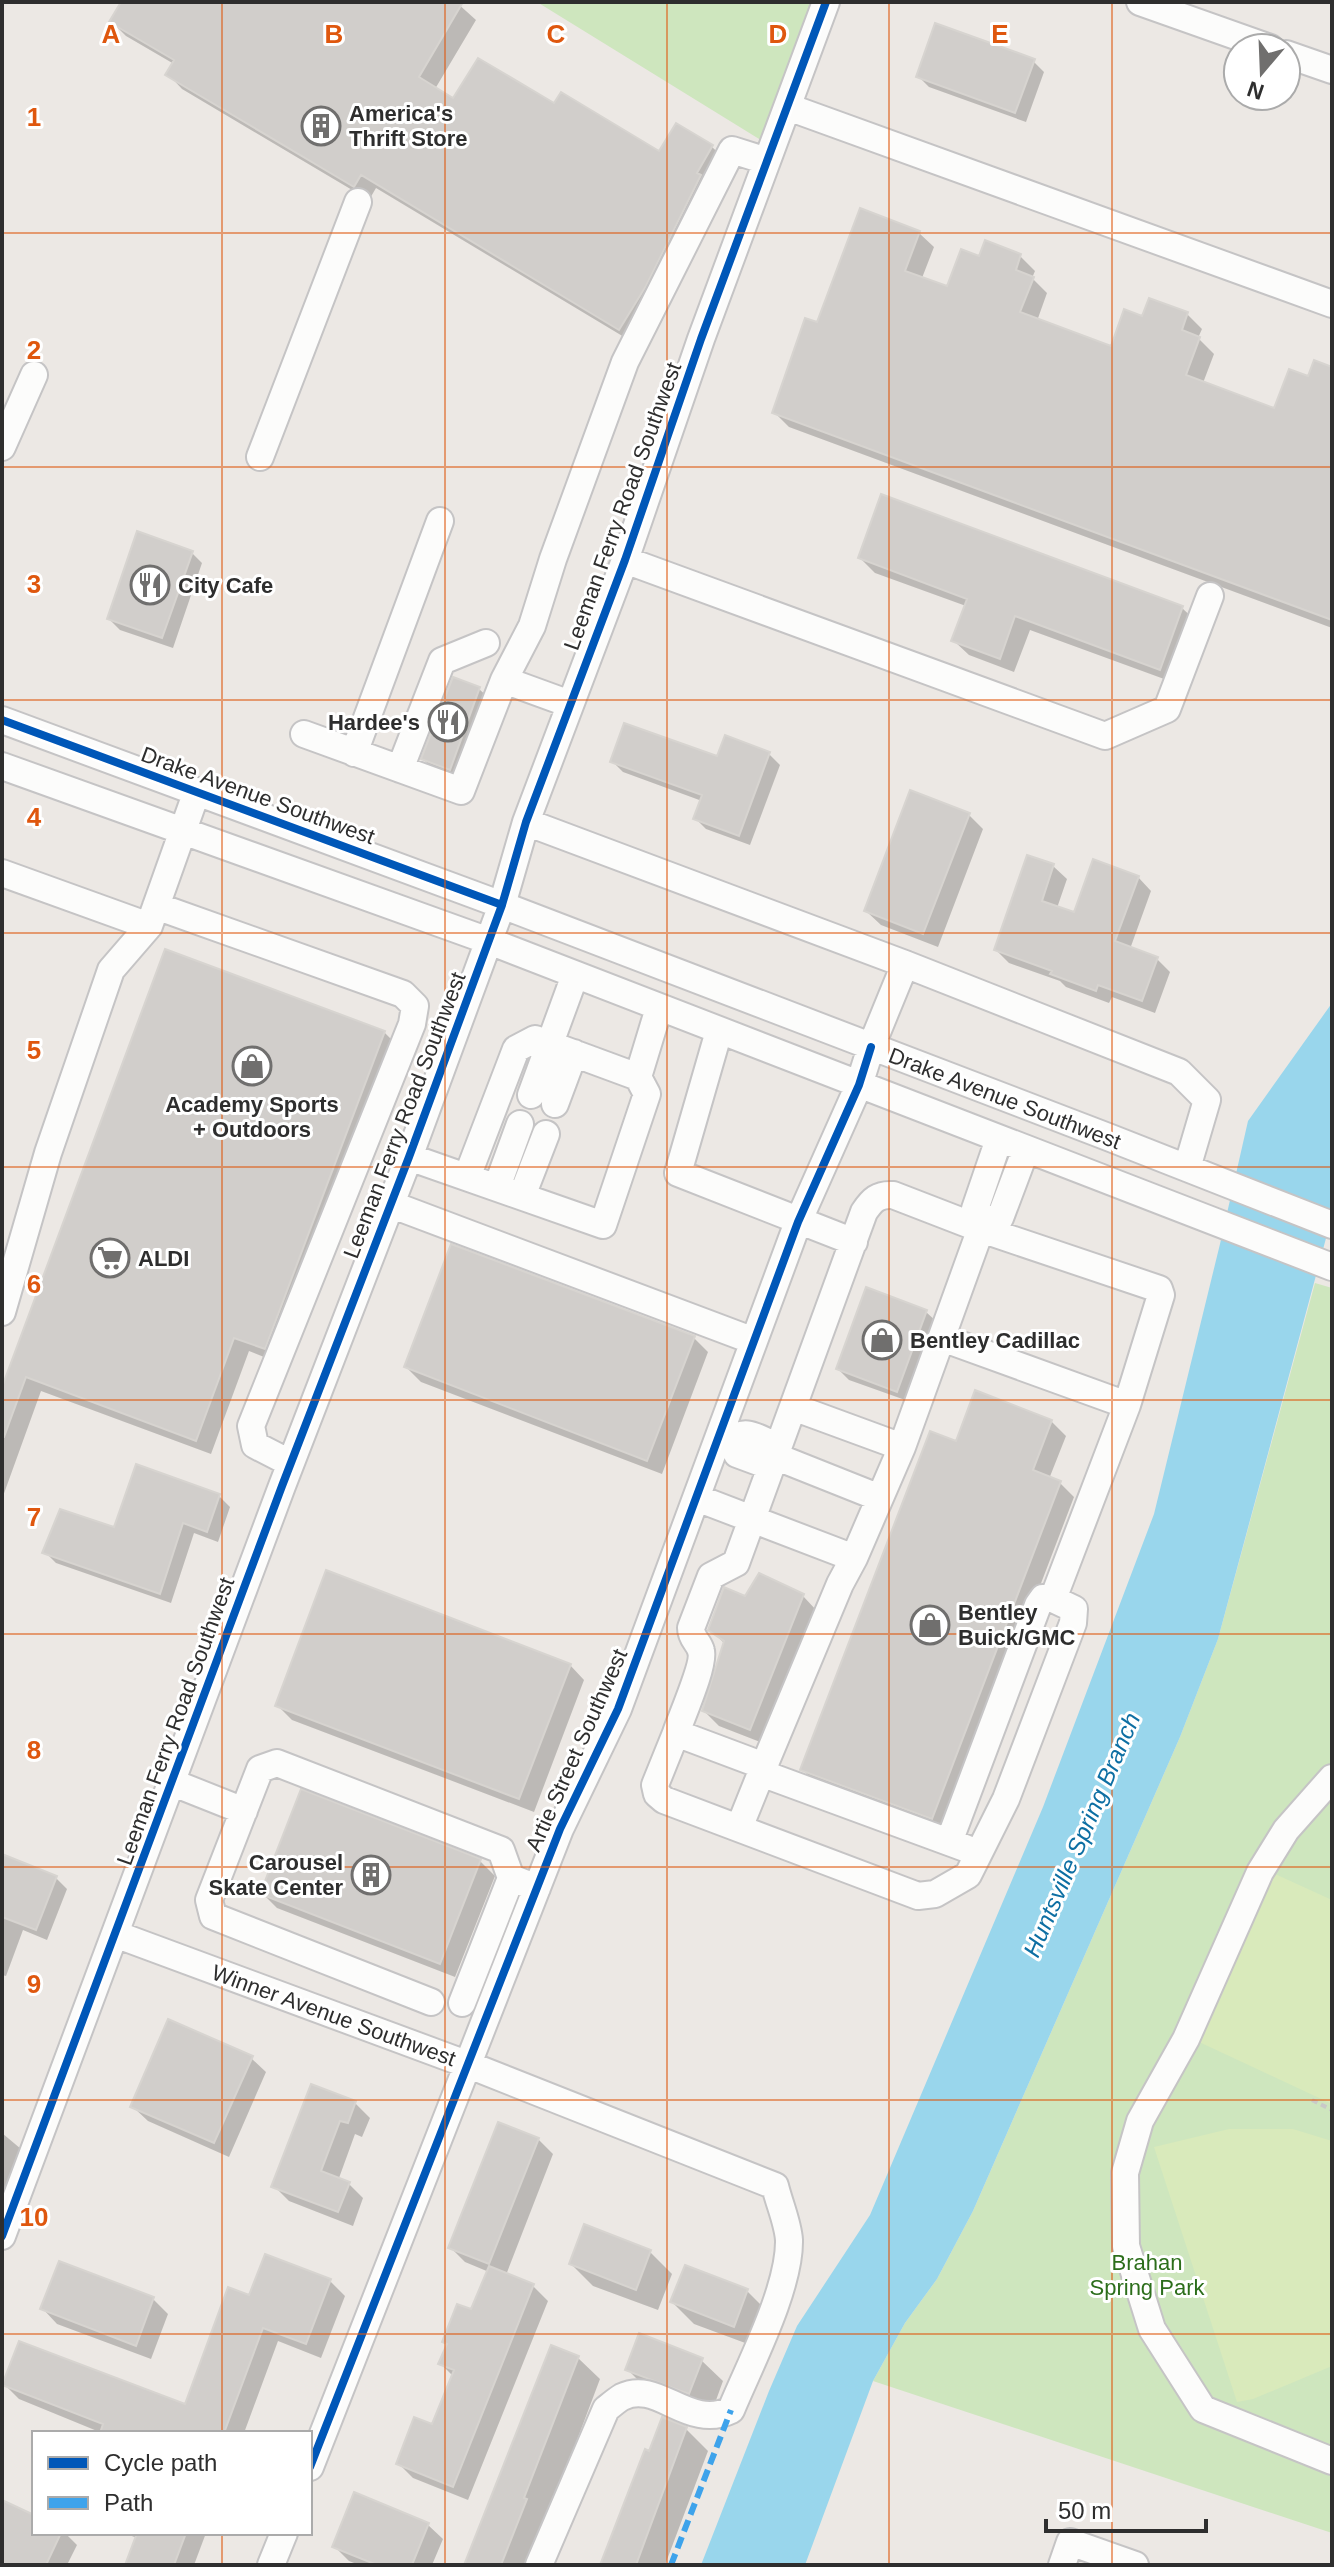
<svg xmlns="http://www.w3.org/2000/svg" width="1334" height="2567" viewBox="0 0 1334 2567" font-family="Helvetica,sans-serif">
<rect width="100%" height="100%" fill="#ece8e4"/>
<!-- green -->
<path fill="#cee6be" d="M537 2H826L772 147Z
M1315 1283 1332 1288V2533L873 2381 905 2323 937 2279 973 2211 1180 1737 1218 1639Z"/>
<!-- pitch -->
<path fill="#d9eabb" d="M1275 1874 1332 1900V2104L1197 2041Z
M1229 2129H1293L1332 2141V2366L1253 2399 1237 2402 1154 2147Z"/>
<!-- water -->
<path fill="#99d6ec" d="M1332 1003V1216L1218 1639 1180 1737 973 2211 937 2279 905 2323 873 2381 805 2565H701L769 2391 797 2326 870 2215 1043 1807 1154 1514 1220 1244 1248 1121Z"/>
<!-- shadow -->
<path fill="#0003" d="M123 2H456L476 20 435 89 454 101 555 106 659 154 712 147 727 161 634 343 376 188 369 200 182 89 168 74 174 64 126 36 112 22Z
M1033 61 1044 72 1026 122 929 87 918 76Z
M919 233 934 247 922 278 948 289 980 259 1020 256 1035 271 1032 278 1047 293 1037 321 1112 349 1143 319 1187 314 1202 329 1198 338 1214 354 1203 383 1276 411 1309 379 1332 369V628L789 427 774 412 818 325Z
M191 552 202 563 173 648 120 630 109 619Z
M860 558 1182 608 1197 622 1175 683 1030 630 1014 672 969 655 954 641 966 606 875 573Z
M479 689 490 699 461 780 434 770 423 759Z
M726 738 769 754 780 765 750 845 706 829 695 818 702 801 623 772 612 761 718 759Z
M968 814 983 829 938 947 881 925 866 911Z
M1028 857 1053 866 1067 879 1057 908 1075 914 1138 877 1151 891 1130 949 1157 959 1170 972 1155 1013 1112 997 1109 1003 1066 987 1060 981 1009 963 996 950Z
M384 1032 399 1047 279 1363 249 1351 211 1454 41 1391 2 1499V1392Z
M926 1312 937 1322 908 1401 849 1380 838 1369Z
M694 1338 708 1352 662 1474 421 1382 406 1367Z
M1051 1421 1066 1436 1049 1479 1060 1483 1074 1497 946 1832 817 1784 802 1769 957 1444Z
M137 1467 219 1496 230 1507 218 1542 194 1533 171 1603 56 1563 45 1552 115 1529Z
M803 1596 817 1611 765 1744 719 1726 704 1711 725 1644 710 1629 746 1598Z
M570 1665 584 1680 534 1812 292 1720 277 1705Z
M2 1856 56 1878 67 1889 47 1940 23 1930 6 1976 2 1975Z
M480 1861 495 1876 455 1977 277 1908 262 1893Z
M251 2058 266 2072 229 2157 148 2121 133 2107Z
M355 2103 370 2118 362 2137 355 2134 339 2178 349 2184 363 2198 353 2226 289 2201 274 2186Z
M2 2133 21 2149 2 2201Z
M538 2139 553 2154 506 2275 533 2286 548 2301 468 2500 413 2478 398 2463 433 2426 453 2376 441 2364 448 2346 444 2341 472 2312 489 2272 465 2262 450 2247Z
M650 2252 672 2274 658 2310 593 2286 571 2264Z
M330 2281 345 2296 321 2358 278 2341 244 2433H102L19 2399 4 2384 186 2407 250 2297Z
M747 2291 769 2313 756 2347 694 2324 672 2302Z
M153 2299 168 2314 151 2359 57 2324 43 2309Z
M578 2358 600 2379 530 2565H467Z
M701 2360 723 2381 711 2414 649 2391 627 2369Z
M686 2429 708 2451 665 2565H602L650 2454Z
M2 2502 34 2517V2533H65L77 2545 67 2565H2Z
M428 2525 443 2539 432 2565H359L349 2561 334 2546Z
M124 2533H206L194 2565H127L137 2538Z"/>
<!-- building -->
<path fill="#d1cecb" stroke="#d7d4d0" stroke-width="2" d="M121 2H463L419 77 453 98 478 58 554 103 561 92 659 151 676 123 713 145 697 173 701 175 646 286 619 330 361 175 354 187 165 75 174 60 109 22Z
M935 23 1035 59 1015 113 916 77Z
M860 208 920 231 905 271 947 286 961 249 979 256 985 240 1021 254 1016 270 1034 277 1020 312 1111 346 1124 309 1142 316 1149 298 1188 312 1182 330 1200 337 1186 375 1274 408 1289 369 1308 376 1314 360 1332 367V620L772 413 805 318 817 322Z
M881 494 1183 606 1160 670 1015 616 1000 659 951 641 967 599 858 558Z
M137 531 193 551 162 638 107 619Z
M453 677 480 687 450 770 421 759Z
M624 723 717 756 725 735 770 752 739 836 693 819 702 795 610 762Z
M910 790 970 813 923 934 864 911Z
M1027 855 1054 864 1042 901 1074 912 1093 859 1139 876 1115 941 1158 957 1142 1001 1098 985 1096 991 1050 974 1052 971 994 950Z
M165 949 385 1031 265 1349 234 1338 196 1441 26 1377 4 1437H2V1387Z
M451 1244 695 1336 647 1461 404 1367Z
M866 1287 927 1310 897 1392 836 1369Z
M975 1390 1052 1420 1033 1470 1061 1481 932 1819 800 1770 930 1431 956 1441Z
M136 1464 220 1494 207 1532 183 1523 160 1594 42 1553 60 1509 114 1527Z
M326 1570 571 1664 519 1799 275 1706Z
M759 1573 804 1594 750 1730 702 1711 724 1641 708 1630 724 1587 745 1596Z
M301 1789 481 1859 440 1964 260 1894Z
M2 1854 57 1876 36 1930 2 1917Z
M168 2019 253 2056 214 2143 130 2107Z
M311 2084 356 2101 348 2123 340 2121 321 2171 350 2182 338 2212 271 2187Z
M498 2122 539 2138 489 2264 448 2248Z
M584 2224 651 2250 636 2290 569 2264Z
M265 2254 331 2279 306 2344 263 2328 224 2433H100L103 2424 2 2385 19 2341 185 2404 228 2287 249 2295Z
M59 2261 154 2297 136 2346 40 2309Z
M685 2265 748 2289 734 2327 670 2302Z
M489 2266 534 2284 453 2487 396 2464 414 2417 432 2424 454 2370 438 2364 447 2344 442 2342 457 2304 471 2309Z
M639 2333 703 2358 689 2394 625 2370Z
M551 2345 579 2356 524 2498 527 2499 501 2565H464Z
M662 2417 687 2427 636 2565H600L645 2449 649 2451Z
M354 2492 429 2523 412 2565H377L332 2547Z
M2 2500 34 2515V2533H61L46 2565H2Z
M137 2533H186L174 2565H125Z"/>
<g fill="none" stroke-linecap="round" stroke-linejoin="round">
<!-- minor casing -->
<g stroke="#c5c4c5" stroke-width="30">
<path id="minor" d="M1140 2 1270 48
M1286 54 1332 70
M788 107 1332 304
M2 447 34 375
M260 457 358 202
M625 560 1105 736 1167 709 1210 596
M504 680 570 704
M2 720 502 905 1108 1137 1332 1225
M304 734 461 791 504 680 532 626 553 559 625 362 732 150 767 161
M354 753 440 521
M2 766 489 941 1332 1267
M400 769 442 661 486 643
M526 822 905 964 1179 1072 1207 1100 1187 1168
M2 873 149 926
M156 906 403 994 415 1006 412 1024 251 1426 255 1445 290 1463
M719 1031 678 1173 854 1242
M531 1095 575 975
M555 1104 574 1053
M409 1157 603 1225 647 1094 638 1077 659 1008
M467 1177 516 1049 535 1039 638 1077
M497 1187 520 1124
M522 1196 546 1134
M390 1204 754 1341
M984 1220 1000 1218 1026 1149
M984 1220 975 1209 999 1139
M2 1312 48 1153 111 970 149 926 197 791
M942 1338 1127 1405
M793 1407 902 1447
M732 1441C744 1428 756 1437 770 1443L772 1455
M732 1441 737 1454 764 1464 772 1455
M772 1455 880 1498
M697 1498 854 1558 902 1447 984 1220
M676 1733C681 1718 705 1664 701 1651 699 1642 691 1639 691 1628L711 1576 736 1563 864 1212C872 1200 878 1194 893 1195L981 1229 1159 1289 1161 1295 1127 1405 1053 1599 1074 1609 1073 1623 1006 1799 968 1875 935 1894 918 1896 664 1800 657 1794 655 1785 676 1733 764 1766 840 1584 854 1558
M761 1773 965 1848
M1332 1778 1286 1830 1260 1872 1186 2039 1140 2121 1125 2173 1126 2246 1152 2329 1203 2409 1332 2461
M171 1782 244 1811
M739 1828 764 1766
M949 1842 1038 1605 1043 1598 1053 1599
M115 1934 469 2065 775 2186C779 2203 788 2223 789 2240 790 2288 750 2364 731 2410 688 2431 658 2379 622 2397 617 2400 611 2405 606 2409L539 2565
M431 2002 213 1916 209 1900 260 1769 277 1763 501 1850 511 1878 537 1888
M462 2003 511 1878
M2 2236 282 1486 409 1157 502 905 526 822 625 560 701 339 826 2
M310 2467 560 1829 618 1709 798 1222 859 1085 871 1047 905 964
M271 2565 284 2533
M1062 2565 1070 2542 1135 2565"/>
</g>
<!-- path -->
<path stroke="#c9c9c8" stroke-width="4" stroke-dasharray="6 4" stroke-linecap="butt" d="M1312 2100 1332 2110"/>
<!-- minor -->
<use href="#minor" stroke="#fcfcfb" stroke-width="26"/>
<!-- quiet -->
<path stroke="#3ea3eb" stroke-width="6" stroke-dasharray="12 6" stroke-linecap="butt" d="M671 2565 731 2410"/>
<!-- cycleway casing -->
<g stroke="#fff" stroke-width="13">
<path id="cycleway" d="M2 720 502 905
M2 2236 282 1486 409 1157 502 905 526 822 625 560 701 339 826 2
M310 2467 560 1829 618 1709 798 1222 859 1085 871 1047"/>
</g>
<!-- cycleway -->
<use href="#cycleway" stroke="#0057b8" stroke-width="8"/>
</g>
<!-- grid -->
<path fill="none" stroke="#df570e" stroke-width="2" stroke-opacity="0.55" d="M222 2V2433M445 2V2565M667 2V2565M889 2V2565M1112 2V2565M2 233H1332M2 467H1332M2 700H1332M2 933H1332M2 1167H1332M2 1400H1332M2 1634H1332M2 1867H1332M2 2100H1332M2 2334H1332M222 2533V2565"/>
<!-- icons -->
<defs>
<g id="building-ring" transform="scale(2)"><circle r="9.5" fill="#fff" stroke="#706f6e" stroke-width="1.5"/><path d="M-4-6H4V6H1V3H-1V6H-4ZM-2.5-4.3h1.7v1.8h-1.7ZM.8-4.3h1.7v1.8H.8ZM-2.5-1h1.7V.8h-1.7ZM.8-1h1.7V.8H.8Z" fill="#706f6e"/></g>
<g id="restaurant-ring" transform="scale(2)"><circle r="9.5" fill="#fff" stroke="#706f6e" stroke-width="1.5"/><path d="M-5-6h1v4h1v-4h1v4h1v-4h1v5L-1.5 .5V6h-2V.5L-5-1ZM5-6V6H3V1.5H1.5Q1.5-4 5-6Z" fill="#706f6e"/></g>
<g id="shop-ring" transform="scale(2)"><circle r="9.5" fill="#fff" stroke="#706f6e" stroke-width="1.5"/><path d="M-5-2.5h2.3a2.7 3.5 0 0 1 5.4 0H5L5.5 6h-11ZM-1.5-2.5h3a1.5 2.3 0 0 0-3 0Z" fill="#706f6e"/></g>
<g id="supermarket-ring" transform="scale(2)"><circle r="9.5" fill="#fff" stroke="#706f6e" stroke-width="1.5"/><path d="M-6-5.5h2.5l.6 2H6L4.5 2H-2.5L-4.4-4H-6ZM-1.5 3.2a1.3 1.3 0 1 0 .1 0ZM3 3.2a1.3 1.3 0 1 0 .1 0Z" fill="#706f6e"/></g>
</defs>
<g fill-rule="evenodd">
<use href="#building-ring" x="321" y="126"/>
<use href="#restaurant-ring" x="150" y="585"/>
<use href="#restaurant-ring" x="448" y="722"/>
<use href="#shop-ring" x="252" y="1066"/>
<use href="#supermarket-ring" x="110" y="1258"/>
<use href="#shop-ring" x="882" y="1340"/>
<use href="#shop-ring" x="930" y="1625"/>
<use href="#building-ring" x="371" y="1875"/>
</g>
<g text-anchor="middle" stroke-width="6" stroke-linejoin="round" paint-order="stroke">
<!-- poi labels -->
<g font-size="22" font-weight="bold" fill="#2e2e2e" stroke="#fff" text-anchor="start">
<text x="349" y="121">America's<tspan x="349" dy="25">Thrift Store</tspan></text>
<text x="178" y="593">City Cafe</text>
<text x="420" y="730" text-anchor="end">Hardee's</text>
<text x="252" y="1112" text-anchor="middle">Academy Sports<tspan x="252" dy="25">+ Outdoors</tspan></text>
<text x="138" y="1266">ALDI</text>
<text x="910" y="1348">Bentley Cadillac</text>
<text x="958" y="1620">Bentley<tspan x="958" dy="25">Buick/GMC</tspan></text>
<text x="343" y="1870" text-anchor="end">Carousel<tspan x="343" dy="25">Skate Center</tspan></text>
</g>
<!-- street labels -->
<g font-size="22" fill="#2e2e2e" stroke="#fff">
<text transform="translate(622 506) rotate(-70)" y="8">Leeman Ferry Road Southwest</text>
<text transform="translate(258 795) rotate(20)" y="8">Drake Avenue Southwest</text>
<text transform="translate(1005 1098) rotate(21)" y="8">Drake Avenue Southwest</text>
<text transform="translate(404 1115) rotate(-69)" y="8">Leeman Ferry Road Southwest</text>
<text transform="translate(175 1721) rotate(-70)" y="8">Leeman Ferry Road Southwest</text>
<text transform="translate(576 1750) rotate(-66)" y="8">Artie Street Southwest</text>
<text transform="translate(334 2015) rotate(20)" y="8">Winner Avenue Southwest</text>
</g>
<!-- park labels -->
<g font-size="22" fill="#2c6e1b" stroke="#fff">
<text x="1147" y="2270">Brahan<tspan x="1147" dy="25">Spring Park</tspan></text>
</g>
<!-- water labels -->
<g font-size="24" font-style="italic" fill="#0d6fa3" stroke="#fff">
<text transform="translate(1082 1835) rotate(-67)" y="8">Huntsville Spring Branch</text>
</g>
</g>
<g font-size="26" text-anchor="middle" font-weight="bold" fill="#df570e" stroke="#fff" stroke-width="6" stroke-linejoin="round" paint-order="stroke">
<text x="111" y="43">A</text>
<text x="334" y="43">B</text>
<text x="556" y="43">C</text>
<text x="778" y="43">D</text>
<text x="1000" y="43">E</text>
<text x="34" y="126">1</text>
<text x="34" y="359">2</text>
<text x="34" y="593">3</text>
<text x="34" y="826">4</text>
<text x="34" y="1059">5</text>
<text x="34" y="1293">6</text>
<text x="34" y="1526">7</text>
<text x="34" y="1759">8</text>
<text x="34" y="1993">9</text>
<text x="34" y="2226">10</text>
</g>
<!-- border -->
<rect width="1334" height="2567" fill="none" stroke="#2e2e2e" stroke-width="8"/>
<!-- legend -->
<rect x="32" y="2431" width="280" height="104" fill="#ffffff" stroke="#ababab" stroke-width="2"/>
<rect x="48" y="2457" width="40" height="12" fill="#0057b8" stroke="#ababab" stroke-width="2"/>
<text x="104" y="2471" font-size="24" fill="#2e2e2e">Cycle path</text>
<rect x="48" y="2497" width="40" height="12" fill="#3ea3eb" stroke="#ababab" stroke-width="2"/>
<text x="104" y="2511" font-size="24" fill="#2e2e2e">Path</text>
<!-- north arrow -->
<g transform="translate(1262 72) rotate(199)"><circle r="38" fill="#ffffff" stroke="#ababab" stroke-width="2"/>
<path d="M0-6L14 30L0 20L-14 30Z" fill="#706f6e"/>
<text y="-12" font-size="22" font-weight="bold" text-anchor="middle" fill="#2e2e2e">N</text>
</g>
<!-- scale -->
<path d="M1046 2519v12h160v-12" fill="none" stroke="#2e2e2e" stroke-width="4"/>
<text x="1058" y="2519" font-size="24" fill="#2e2e2e" stroke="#ffffff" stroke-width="6" paint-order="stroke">50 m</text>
</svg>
